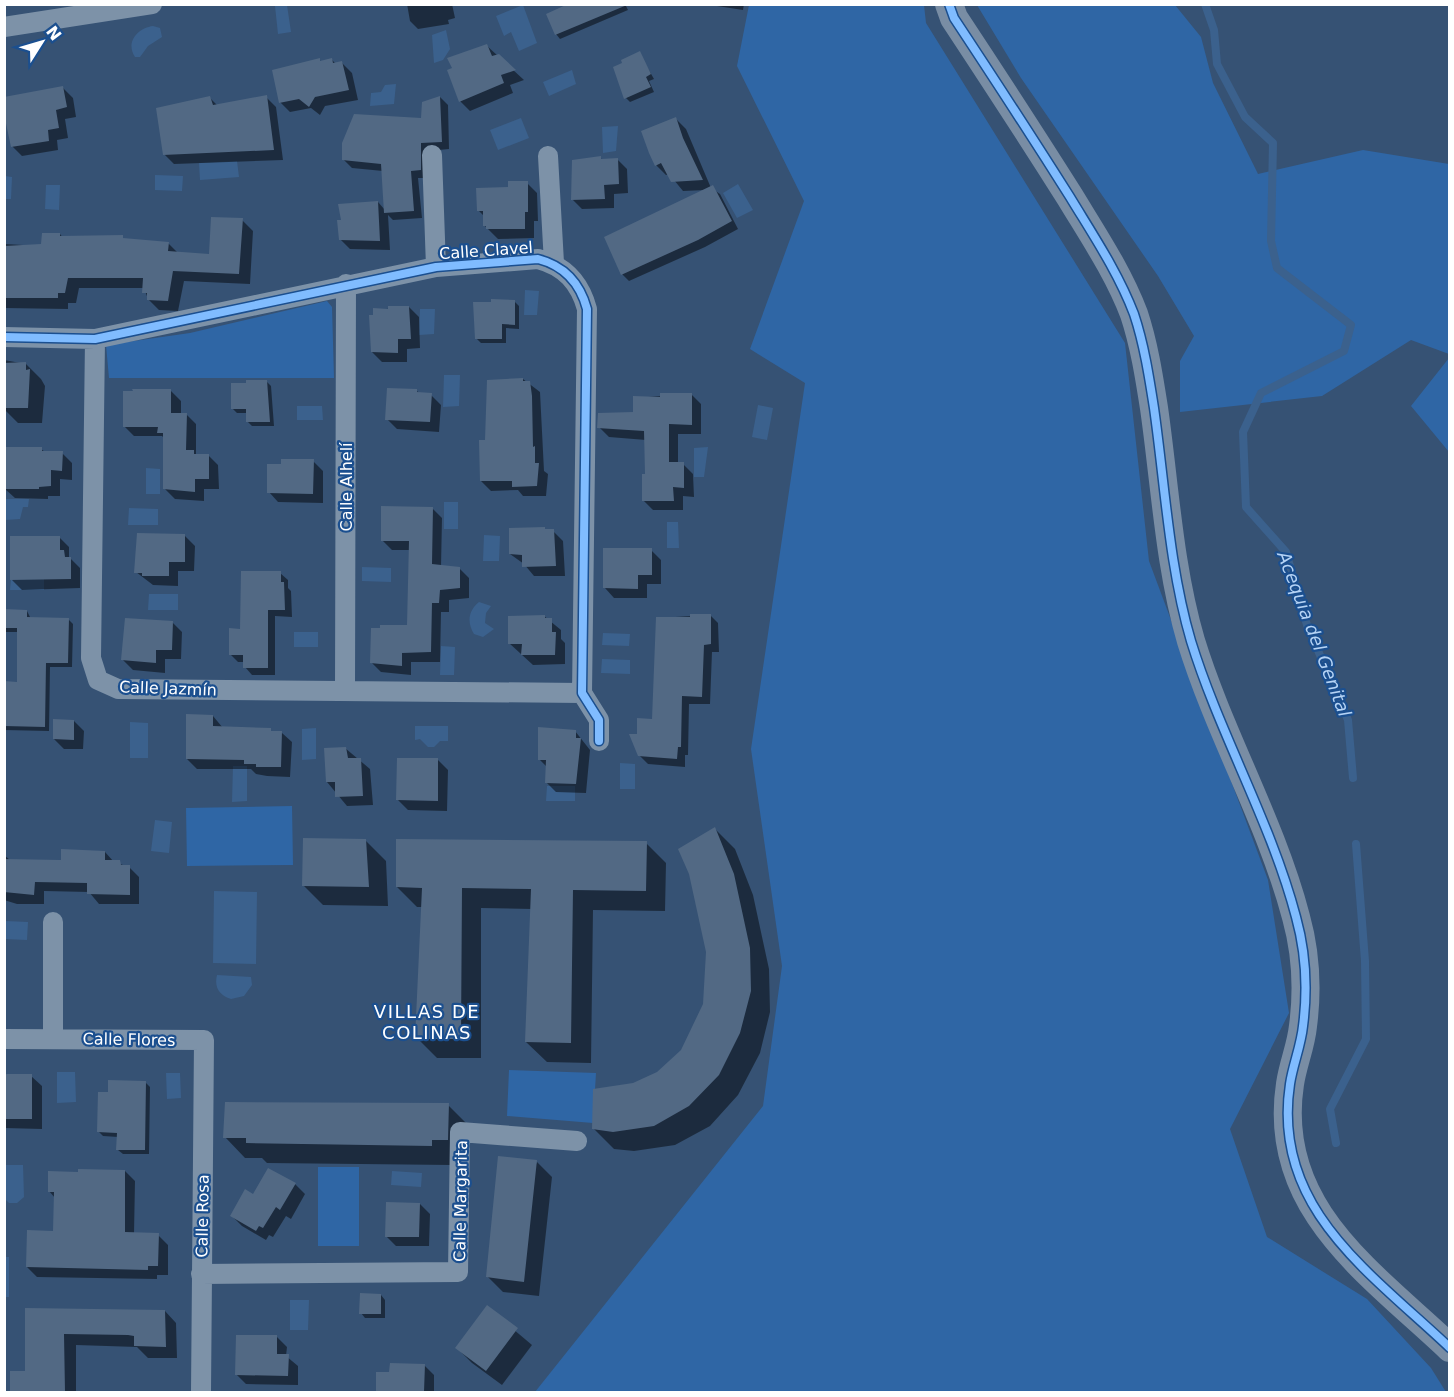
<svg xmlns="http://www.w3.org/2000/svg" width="1454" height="1397" viewBox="0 0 1454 1397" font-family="'DejaVu Sans',sans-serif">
<rect width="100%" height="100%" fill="#365274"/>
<!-- green -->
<path fill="#2f66a5" d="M749 5H924L926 23 1125 343 1149 561 1268 880 1289 1013 1230 1129 1267 1237 1367 1299 1431 1368 1446 1392H535L763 1106 782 966 751 749 805 383 750 349 804 201 737 66Z
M977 5H1175L1201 37 1213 83 1258 174 1363 150 1449 164V354L1411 340 1322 396 1180 412V361L1194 336 1158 276 1021 78Z
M327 301 332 307 334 378H109L106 345 190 333Z
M1449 358V452L1411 406Z
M292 806 293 865 187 866 186 808Z
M509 1070 596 1073 593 1123 507 1116Z
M318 1167H359V1246H318Z"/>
<!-- water -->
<path fill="#3b618d" d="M287 5 291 32 278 34 275 6Z
M523 5 537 43 519 51 511 32 504 36 496 16Z
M153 26 160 28 162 37 148 46 140 57H135C125 42 138 28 153 26Z
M446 30 450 49 443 60 434 63 432 35Z
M572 70 576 84 549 96 543 82Z
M396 84 394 104 370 106 371 93 381 92 385 85Z
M521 118 529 138 498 150 490 130Z
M618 126 616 151 603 153 602 127Z
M237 161 239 177 200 180 199 163Z
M155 175 183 176 182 191 155 190Z
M5 176 12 177 11 199H5Z
M738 184 753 210 737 218 723 193Z
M46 185H60L59 210 45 209Z
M525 290 539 291 537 315H524Z
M420 309H435L434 334 419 335Z
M444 375H460L459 406 443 407Z
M758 405 773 408 767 440 752 437Z
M297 406H322L323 420H297Z
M708 447 704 477H694V448Z
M146 468 160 469V494H146Z
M6 499H29L28 507H23L20 519 5 520Z
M444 502H458V529H444Z
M129 508 158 509V525H128Z
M667 522H678L679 548H667Z
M484 535 500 536 499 561H483Z
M362 567 391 568V582L362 581Z
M11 579H44V590H10Z
M149 594H178V610H148Z
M479 602 491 606 486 613 485 623 494 629 483 637 474 634C467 623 468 611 479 602Z
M294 632H318V647H294Z
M603 633 630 634 629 646 602 645Z
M441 646 455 647 454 675H440Z
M602 659 630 660V674L601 673Z
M130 722 148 723V758H130Z
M415 726H448V741H440L434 747H428L420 739 415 740Z
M316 728V759L302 760V729Z
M620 763 635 764V789H620Z
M233 766H247V801L232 802Z
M547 786H575V801H546Z
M155 820 172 822 169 853 151 851Z
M214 891 257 892 256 964 213 963Z
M5 921 28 922 27 940 5 939Z
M217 975 251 977 252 985 244 996 231 999C219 995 214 987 217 975Z
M57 1072H75L76 1102 57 1103Z
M166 1073H180L181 1098 167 1099Z
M5 1165H23L24 1197 17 1203H9L5 1199Z
M392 1171 422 1173 421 1187 391 1185Z
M4 1257H9V1297H5Z
M290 1300H309L308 1330H290Z"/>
<!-- shadow -->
<path fill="#0007" d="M407 4H452L455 18 448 20 449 24 418 29 410 21Z
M625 4 628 10 560 39 556 34Z
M704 4H744L743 10Z
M486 45 524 80 510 85 513 93 470 111 460 101Z
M639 53 654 79 649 81 654 92 630 102 626 98Z
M319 60 322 62 332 60 336 64 342 63 352 73 358 100 325 106 320 115 311 108 290 112 280 102Z
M63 88 73 98 76 117 65 119 68 138 57 140 58 150 22 156 12 146Z
M266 97 276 107 283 160 174 164 164 154 210 98 217 105Z
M440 97 448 105 449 149 428 151V178H418L422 218 393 220 388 215 390 250 350 249 340 239 378 202 385 210 383 171 352 168 343 159 423 120V103Z
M676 119 686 129 711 188 720 194 738 229 705 247 629 281 622 274 706 190 683 191 669 174 666 175 656 165Z
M600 158 603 160 617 159 627 169 628 193 614 194V208L582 209 572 199Z
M527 183 537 193 538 221H534V238L498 239 484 225V216L478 210 510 189Z
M242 220 253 231 250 284 184 281 178 311 159 310 148 299 144 288H79L76 303H68V309L4 308V244L42 246 60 234 63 238 122 237 125 240 168 243 178 253 210 255Z
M514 301 519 306V329L506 328V343H481L476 338Z
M409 307 419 317 420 348 407 349V362H382L372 352 375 310Z
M4 360 26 364 41 379 45 386 42 423H18L4 409Z
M523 379 540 392 544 471 548 474 546 496H523L518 490 491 491 481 481 487 441Z
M267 382 271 386 274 426H252L247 421V413H237L232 408Z
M416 390 420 394 431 395 441 405 439 432 397 429 387 419Z
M171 391 181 401V414H186L196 424V454L208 455 218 465 219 489H204V501L175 499 165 489V439L162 436H134L124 426Z
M691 394 701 404V434H678V464H683L693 474 694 497 683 496V510H653L643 500 647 475 646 440 609 437 599 427 634 414V398Z
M41 449 45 452 62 453 72 463V480L60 479V496H48V499L15 498 5 489Z
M313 461 323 471V503L278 502 269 492Z
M432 508 442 518 441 567 459 568 469 578V598L449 600V612H441L440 662H411V675L381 672 372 663 408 627 410 550H392L382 540Z
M547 531H553L563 541 565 576H534L524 564 510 554Z
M185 536 195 546 194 571H178V586L153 585 136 572Z
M59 537 69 547V557L80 568V588L22 590 12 580Z
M651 550 661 560V584H647V598H614L605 588Z
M280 573 288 580V588L291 591 292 617 275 616V675H252L245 667V662H238L230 654 241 630Z
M4 611H27L31 619 69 620 73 624 72 667H50L49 731 4 730V683H19V632H4Z
M710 615 718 623 719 652H712L710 704H689L688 755H685V767L648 764 639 755 638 735 654 721 658 618Z
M544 616 561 630V639L565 643V664L533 665 509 643Z
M172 622 182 632 181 659H165V673L133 670 123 660Z
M213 716 223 728 282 733 292 742 290 777 267 776 256 774 251 769H197L187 759Z
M74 721 84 731 83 749H64L54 739Z
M575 731 590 750 586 793 556 792 546 782 547 767 539 759Z
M345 748 370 769 373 805 347 806 327 782Z
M438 760 448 770 447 811 408 810 398 800Z
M715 829 735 849 753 895 769 969 770 1012 760 1053 738 1095 710 1126 675 1145 634 1151 614 1149 594 1129 633 1084 658 1073 682 1051 705 1005Z
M365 840 386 861 388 906 323 905 303 885Z
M646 843 666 863 665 911 593 910 591 1063 547 1062 526 1042 532 909 481 908V1058H437L417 1038 423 907H417L397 887Z
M62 850 105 852 114 862 129 867 139 877V904H99L89 892 44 891V904H17L4 900V855L10 860 62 862Z
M4 1076H31L42 1086V1129L4 1128Z
M146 1083 150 1087 149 1154H123L118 1150V1137L103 1136 99 1132 109 1094Z
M448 1105 468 1125 451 1165 267 1163 262 1158H245L225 1137Z
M537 1162 552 1177 539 1296 503 1292 488 1277Z
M125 1171 135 1181 134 1234 158 1235 168 1245V1275H157V1279L37 1277 27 1267 55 1232V1198L49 1191Z
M295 1184 305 1194 291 1219 286 1216 273 1237 269 1235 266 1240 242 1226 232 1216 254 1196Z
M420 1204 430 1214 429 1246H396L386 1236Z
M381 1295 385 1300V1318H365L361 1313Z
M487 1307 532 1345 502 1385 472 1363 457 1348Z
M27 1309 165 1311 176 1323 177 1358H148L137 1347 76 1345V1392H12L11 1372H26Z
M277 1337 287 1347 286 1356 298 1366V1385L246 1384 236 1374Z
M424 1365 434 1375V1392H376L377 1373 391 1374Z"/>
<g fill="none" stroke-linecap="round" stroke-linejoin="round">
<!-- stream -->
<path stroke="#3b618d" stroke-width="8" d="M1205 4 1214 30 1217 64 1245 117 1273 143 1271 241 1277 268 1351 325 1344 351 1261 393 1243 432 1246 507 1286 552 1307 625 1348 720 1353 778
M1336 1143 1330 1109 1366 1039 1365 961 1356 844"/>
</g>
<!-- building -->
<path fill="#526984" d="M568 4H627V5L555 35 546 14Z
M487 44 492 56 499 54 516 70 501 75 504 83 459 102 447 70 452 68 447 58Z
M640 51 651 74 646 77 651 87 624 99 613 67 622 63 621 60Z
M320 58V61L332 58 333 63 342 61 349 90 315 97 309 107 299 99 279 103 272 70Z
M63 86 67 107 56 110 59 128 48 130 49 141 11 147 4 114V97Z
M267 95 274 150 163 155 156 108 210 96 213 105Z
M440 96 442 142 421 143V170L411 171 414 211 384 213 381 164 342 160V143L354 114 421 118 422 102Z
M676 117 683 138 703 180 671 182 661 163 655 166 649 153 641 131Z
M601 156V159L618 158 619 184 604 185 605 199 571 200 572 160Z
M508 181H528V212H525V229H486V226H483V211H477L476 188 508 187Z
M713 185 732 221 698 240 621 275 604 237Z
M378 201 380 241 339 240 337 220H341L338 204Z
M211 217 243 218 239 274 173 271 168 301 147 300V293H142L143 278H68L65 293H58V298H4V246L41 244 42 233H60V236L123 235V238L169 242 168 251 209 254Z
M491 299 515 300V325L502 324V339H475L473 302H491Z
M388 306H409L411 339H398V353L371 352 369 315H373V308L388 309Z
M26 362V370L30 369 28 408H4V363Z
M523 378V381H530L532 396 533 447 535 446V463H539L537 486 512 487V481H480L479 440H485L487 380Z
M246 380H267L270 422H246V409H231V383H246Z
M387 388 417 389V392L432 393 430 422 385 420Z
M132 389H171V413H187L186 450H194V454H209V479H195V492L163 489V433H157L158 427H123V391H133Z
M660 393H692V425L669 424V462H684V488L673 487 674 501H642V474H645L644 431 597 428 598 413 633 412V396L660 397Z
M4 447H42V451H63L62 471 51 470V486L39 487V489H4Z
M281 459H314L313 494 267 493V464H281Z
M381 506 433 507 432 564 460 567V588L440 590 439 603H432L431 652 402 653V666L370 663 371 628H380V625H407L409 541H381Z
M545 527V529H554L556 566 522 567V555L509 554V528Z
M137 533 185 534V562H169V576H142V573H134Z
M10 536H60V550H64L65 557H71V579L10 580Z
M603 548H652V575H638V589L603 588Z
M241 571H281V582H284L285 610H268V668H243V655H229V628L240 629Z
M4 609 27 610V617L69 618 68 663H46L45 727 4 726V681L17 682V628H4Z
M690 614H711V644L704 645 702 697 682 696 681 747H678L677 759 638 756 629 734H637V718L652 719 656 617H690Z
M545 615V618H552V632H556L555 655H521L522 644H508V616Z
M125 618 173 621 172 650H156V663L121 660Z
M186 714 213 715V726L271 728V731H282L281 767H256V764H244V760L186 759Z
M53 719 74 720V740L53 739Z
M538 727 576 730V738H581L576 784 545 783 546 760H538Z
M346 747 348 758H361L363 796 335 797V782H326L324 748Z
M397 758H438V801L396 800Z
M715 827 734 874 750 948 751 991 740 1033 719 1075 689 1106 654 1126 613 1132 592 1129 593 1089 633 1083 657 1072 681 1050 703 1004 706 952 689 874 678 849Z
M303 838 366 839 369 887 302 886Z
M396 839 647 841 646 891 573 890 571 1043 525 1042 531 889 462 888 461 1039H415L422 888 396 887Z
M61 849 105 851V860H120L121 865H130V895L87 894V883L35 882 34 895 4 892V859L61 860Z
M7 1074H32V1119H4V1075Z
M108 1080 146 1081 145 1150H116L117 1133 97 1132 98 1092H108Z
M225 1102 449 1103 448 1140H432V1146L246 1143V1138H223Z
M498 1156 537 1160 524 1282 486 1277Z
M268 1168 296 1183 280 1210 276 1207 263 1228 259 1226 256 1231 230 1216 245 1189 253 1194Z
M78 1169 125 1170V1232L159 1233 158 1266H148V1270L26 1267 27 1230 53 1231 54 1192H48V1171L78 1172Z
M386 1202 420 1203 419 1237H385Z
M360 1293 381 1294V1314H359Z
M487 1305 518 1328 486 1371 455 1348Z
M25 1308 165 1310 166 1347 134 1346V1336L128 1335 64 1334 65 1392H10V1371H25Z
M236 1335H277V1354H289L288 1376 235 1375Z
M390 1363 425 1364 424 1392H376V1372H389Z"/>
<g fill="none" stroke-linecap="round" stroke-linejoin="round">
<!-- street -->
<path stroke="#7d92a8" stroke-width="20" d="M4 27 152 4
M432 155 436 267
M548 156 554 263
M4 337 95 339 436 267 538 259C565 266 580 283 587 309L582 693 599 720V741
M95 339 91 658 98 680 118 689 582 693
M345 691 346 284
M4 1039 204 1040 201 1392
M53 1039V922
M201 1274 458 1272 460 1132 577 1141"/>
<!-- secondary -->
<path stroke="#798da4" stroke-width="28" d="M949 4 954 18C993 77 1032 137 1070 197 1093 235 1118 272 1134 314 1144 344 1149 376 1154 408 1165 485 1169 566 1191 641 1220 735 1271 822 1296 917 1306 953 1308 988 1303 1026 1301 1046 1293 1064 1290 1084 1271 1208 1371 1273 1450 1348"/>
<!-- cycleway casing -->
<g stroke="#1b4f8f" stroke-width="11">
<path id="cycleway" d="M949 4 954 18C993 77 1032 137 1070 197 1093 235 1118 272 1134 314 1144 344 1149 376 1154 408 1165 485 1169 566 1191 641 1220 735 1271 822 1296 917 1306 953 1308 988 1303 1026 1301 1046 1293 1064 1290 1084 1271 1208 1371 1273 1450 1348
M4 337 95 339 436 267 538 259C565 266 580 283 587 309L582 693 599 720V741"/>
</g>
<!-- cycleway -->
<use href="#cycleway" stroke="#80bcff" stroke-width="8"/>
</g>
<g text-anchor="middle" stroke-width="4.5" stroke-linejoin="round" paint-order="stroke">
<!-- street labels -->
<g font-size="16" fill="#fff" stroke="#1b4f8f">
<text transform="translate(486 250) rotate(-4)" y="6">Calle Clavel</text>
<text transform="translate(346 487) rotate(-90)" y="6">Calle Alhelí</text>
<text transform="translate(168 688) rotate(2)" y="6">Calle Jazmín</text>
<text transform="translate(129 1039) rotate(1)" y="6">Calle Flores</text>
<text transform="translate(460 1201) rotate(-89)" y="6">Calle Margarita</text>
<text transform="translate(202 1216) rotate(-89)" y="6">Calle Rosa</text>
</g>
<!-- water labels -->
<g font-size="18" font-style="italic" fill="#b5d3f5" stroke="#1b4f8f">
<text transform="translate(1314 634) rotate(69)" y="6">Acequia del Genital</text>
</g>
<!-- neighbourhood labels -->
<g font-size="18" letter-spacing="1.5" fill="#fff" stroke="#1b4f8f">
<text x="427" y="1018">VILLAS DE<tspan x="427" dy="21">COLINAS</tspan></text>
</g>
</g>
<!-- border -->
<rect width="1454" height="1397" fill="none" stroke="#ffffff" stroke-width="12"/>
<!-- north arrow -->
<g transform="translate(42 42) rotate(53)" stroke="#1b4f8f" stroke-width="4.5" paint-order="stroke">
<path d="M0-4.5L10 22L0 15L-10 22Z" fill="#ffffff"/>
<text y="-9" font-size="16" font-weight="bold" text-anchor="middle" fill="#ffffff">N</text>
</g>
</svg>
